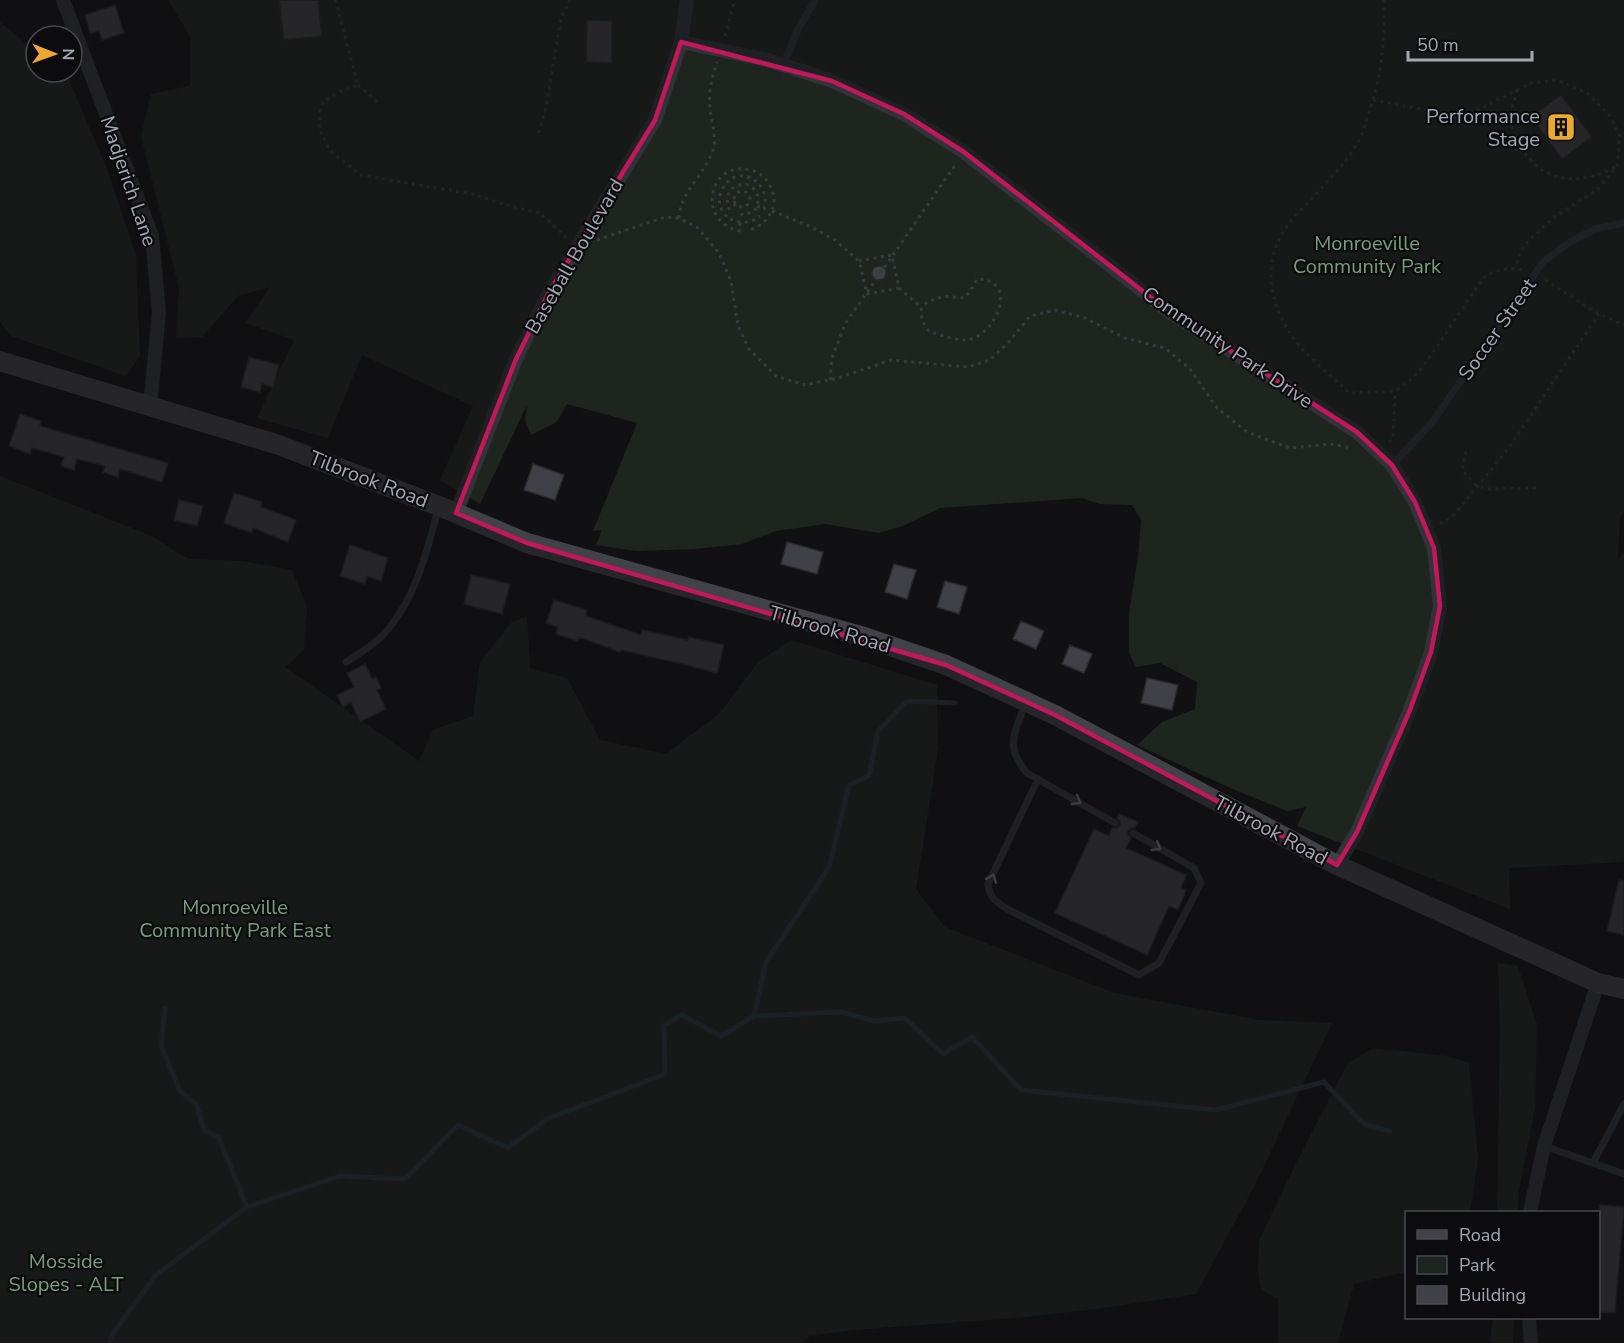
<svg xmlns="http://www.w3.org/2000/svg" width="1624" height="1343" viewBox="0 0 1624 1343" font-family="'Nunito Sans',sans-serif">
<rect width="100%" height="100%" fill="#111113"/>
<!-- green -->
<path fill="#1e251e" d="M168 0H1624V512L1620 517 1618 559 1624 552V862L1509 868 1510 909 1297 826 1306 807 1287 811 1228 787 1137 745 1162 722 1195 709 1197 682 1160 663 1136 667 1129 653V613L1138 557 1141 520 1132 505 1100 504 1082 498 940 508 903 526 879 533 825 524 776 531 742 544 695 549 636 551 596 545 602 530 593 531 637 423 567 404 557 422 531 435 525 420 527 405 480 504 440 480 473 406 362 355 328 438 257 418 294 340 245 323 270 287 238 296 202 337 176 338 179 288 141 136 151 94 190 86V36Z
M0 22 36 52V72H61L68 78 107 169 136 255 140 356 126 376 11 336 0 322Z
M0 476 152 536 188 559 242 561 292 570 307 607 304 650 285 667 419 761 433 730 473 716 480 662 512 622 527 616 530 668 567 678 600 740 666 754 719 714 758 662 791 640 937 685 938 749 916 889 945 927 1114 993 1260 1020 1332 1023 1254 1187 1196 1294 1096 1309 1015 1318 853 1330 810 1336 802 1343H0Z
M1498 963 1518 966 1537 1025 1535 1107 1519 1191 1518 1212H1497L1500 1026Z
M1374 1048 1447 1056 1469 1063 1478 1158 1470 1212H1406V1272L1354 1284 1338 1343H1278V1299L1261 1289 1258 1272 1259 1241 1297 1161 1348 1063Z
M1493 1318H1514L1513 1343H1490Z"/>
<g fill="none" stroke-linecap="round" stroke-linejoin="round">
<!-- stream -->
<path stroke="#2a3238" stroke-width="5" d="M165 1009 161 1045 180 1091 196 1104 204 1130 219 1138 247 1207
M754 1016 766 962 829 867 849 785 869 776 878 731 907 701 955 703
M109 1343 113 1333 156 1275 247 1207 340 1176 405 1179 458 1125 508 1148 547 1119 665 1074 664 1025 682 1015 721 1036 754 1016 841 1012 875 1021 905 1018 943 1054 972 1037 1021 1090 1216 1110 1324 1082 1365 1125 1390 1131"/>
</g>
<!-- building -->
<path fill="#404146" stroke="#2b2b2f" stroke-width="1.5" d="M279 0H318L322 36 284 40Z
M115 5 124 33 102 40 99 31 90 33 85 15Z
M587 20 612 21V63L586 62Z
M1561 95 1592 137 1562 159 1531 117Z
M872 273a7 7 0 1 1 14 0a7 7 0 1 1-14 0Z
M249 357 279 365 273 387 262 384 260 392 241 387Z
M20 414 41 421 40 426 168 463 162 482 120 469 118 477 103 472 105 466 77 459 74 470 61 466 64 457 32 448 30 454 9 446Z
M533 464 564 475 555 500 524 490Z
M234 493 262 502 261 507 296 520 288 542 253 528 252 533 224 523Z
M179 500 203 506 197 526 174 520Z
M787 542 823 552 817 574 781 564Z
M350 545 388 558 381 581 367 576 365 584 340 576Z
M894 564 916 570 907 599 885 592Z
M471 575 510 584 502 614 464 604Z
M945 581 967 587 959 614 937 607Z
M554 600 587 610 586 616 641 635 642 630 688 640 689 637 724 645 717 673 683 664 621 650 620 652 579 637 578 641 556 634 558 627 546 623Z
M1021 621 1044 631 1036 649 1013 639Z
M1070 645 1092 654 1084 673 1062 664Z
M365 664 372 679 376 677 381 688 377 690 386 709 360 722 351 702 343 707 337 695 354 687 347 673Z
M1147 678 1178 685 1172 710 1141 703Z
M1119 814 1138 822 1135 828H1131L1128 831V835L1131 838 1126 848 1186 875 1181 888 1186 890 1178 910 1169 906 1147 955 1055 913 1094 829 1109 836 1112 828H1117L1120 825V821L1117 818Z
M1619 880 1624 881V935L1607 931Z
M1599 1205 1624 1207 1615 1313 1599 1312Z"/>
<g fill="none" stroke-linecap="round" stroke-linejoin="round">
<!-- path -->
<path stroke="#383a3f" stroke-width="3" stroke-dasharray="3 4.5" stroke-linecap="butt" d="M335 0 358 85 339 92 323 102 320 112 319 129 330 151 361 175 472 194 506 205 540 213 567 238
M1384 0C1385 39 1382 75 1369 112 1366 121 1364 130 1360 138 1344 168 1319 190 1296 215 1259 255 1266 302 1297 343 1311 361 1333 377 1350 393L1395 391 1407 383 1423 367 1484 277C1498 269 1509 266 1526 271
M725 36 735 0
M358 85 377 102
M1517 90C1515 99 1511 109 1510 118 1510 125 1516 137 1519 144 1541 184 1578 186 1616 167
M1373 100 1438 112H1474L1531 83 1558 80 1587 93 1609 115 1620 136 1617 166 1598 189 1553 218 1524 245 1515 267
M539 133 546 107 561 18 570 0
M734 199a8 8 0 1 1 16 0a8 8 0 1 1-16 0Z
M736 204 729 209C724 195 731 184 746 184 757 189 761 197 756 209L745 215 736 214
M757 206 764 209C771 184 742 163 725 185 707 208 736 235 760 216
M772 211 809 226 835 240 859 261 867 294 899 288 892 255 859 261
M679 218C680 193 703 176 712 153 718 138 711 123 710 108 708 91 712 78 717 62
M740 223V231C694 221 710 159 751 170 759 172 765 177 769 184 782 205 768 225 747 231
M597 240 665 217 679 218 698 228 719 253 731 281 738 326 749 349 776 376 805 385 838 378 891 360 968 367 990 360 1008 343 1030 316 1055 310 1085 318 1125 338 1165 348 1190 369 1217 408 1247 432 1290 448 1331 444 1352 448
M1545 280 1599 314 1624 325
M899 288 921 307 922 321 929 331C940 335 954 340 966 340 994 338 1022 280 977 279L970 292 964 298C945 296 937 295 921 307
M830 380 832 358 845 324 956 164
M1389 442 1393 439 1395 391
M1466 451 1462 470 1477 486 1489 489 1540 488
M1440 524 1452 517 1508 449 1599 314"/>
<!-- lane -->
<path stroke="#323338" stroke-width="7" d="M783 65 798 30 815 0
M1392 465 1431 424 1543 262 1571 241 1595 229 1624 223
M346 662C359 654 372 646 383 635 414 602 428 551 438 508
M1025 704C1015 733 1004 746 1027 773L1115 823
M1038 779 988 884C989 897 996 902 1007 909L1139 975 1159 963 1201 883 1194 868 1133 833
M1544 1146 1624 1174
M1593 1163 1624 1104"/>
<!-- street -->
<path stroke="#323338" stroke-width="14" d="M63 0 152 236 159 313 150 406
M681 42 768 60 832 81 904 114 964 152 1167 310 1357 432 1392 465 1415 502 1434 548 1440 606 1431 652 1410 710 1357 832 1337 865
M456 513 516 359 548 294 655 120 681 42 687 0
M1530 1212 1544 1146 1598 983
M1529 1318 1531 1343"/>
<!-- secondary -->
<path stroke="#414247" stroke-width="20" d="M0 361 279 445 439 506 527 543 864 637 946 665 1055 715 1337 865 1598 983 1624 989"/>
</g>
<!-- one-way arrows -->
<defs><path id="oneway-chevron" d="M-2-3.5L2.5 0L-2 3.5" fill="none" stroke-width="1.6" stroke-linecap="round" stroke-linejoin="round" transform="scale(1.5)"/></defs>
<g stroke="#70737c">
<use href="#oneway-chevron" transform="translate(1077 801) rotate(30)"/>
<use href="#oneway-chevron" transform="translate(1157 847) rotate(31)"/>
<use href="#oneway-chevron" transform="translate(992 878) rotate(-69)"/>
</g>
<!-- marked area -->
<path d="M0 0H1624V1343H0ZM681 42 832 81 904 114 964 152 1167 310 1357 432 1392 465 1415 502 1434 548 1440 606 1431 652 1410 710 1357 832 1337 865 1055 715 946 665 527 543 456 513 516 359 548 294 655 120Z" fill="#111113" fill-opacity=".55" fill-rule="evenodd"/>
<path fill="none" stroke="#c2185b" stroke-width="4.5" stroke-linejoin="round" d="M681 42 832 81 904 114 964 152 1167 310 1357 432 1392 465 1415 502 1434 548 1440 606 1431 652 1410 710 1357 832 1337 865 1055 715 946 665 527 543 456 513 516 359 548 294 655 120Z"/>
<!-- icons -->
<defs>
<g id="building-square" transform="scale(1.5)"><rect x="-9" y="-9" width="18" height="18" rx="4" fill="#eba931" stroke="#0c0c0e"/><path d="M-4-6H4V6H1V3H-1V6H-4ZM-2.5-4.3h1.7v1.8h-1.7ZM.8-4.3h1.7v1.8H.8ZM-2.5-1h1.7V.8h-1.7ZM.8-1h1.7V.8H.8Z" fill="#111"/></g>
</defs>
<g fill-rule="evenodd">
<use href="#building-square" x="1561" y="127"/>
</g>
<g text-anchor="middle" stroke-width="4.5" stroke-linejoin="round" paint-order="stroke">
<!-- poi labels -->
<g font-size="20" fill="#a3a8b3" stroke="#0c0c0e" text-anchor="end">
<text x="1540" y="123">Performance<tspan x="1540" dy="23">Stage</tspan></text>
</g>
<!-- street labels -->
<g font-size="20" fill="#a3a8b3" stroke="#0c0c0e">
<text transform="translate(129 181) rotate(71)" y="7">Madjerich Lane</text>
<text transform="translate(574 256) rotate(-60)" y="7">Baseball Boulevard</text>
<text transform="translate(1497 329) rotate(-55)" y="7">Soccer Street</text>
<text transform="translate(1228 347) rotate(34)" y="7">Community Park Drive</text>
<text transform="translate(369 479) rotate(21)" y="7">Tilbrook Road</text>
<text transform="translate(830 629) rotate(16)" y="7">Tilbrook Road</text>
<text transform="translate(1271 830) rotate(28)" y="7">Tilbrook Road</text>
</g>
<!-- park labels -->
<g font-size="20" fill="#7a9e7c" stroke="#0c0c0e">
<text x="1367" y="250">Monroeville<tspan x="1367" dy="23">Community Park</tspan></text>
<text x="235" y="914">Monroeville<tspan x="235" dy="23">Community Park East</tspan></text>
<text x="66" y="1268">Mosside<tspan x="66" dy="23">Slopes - ALT</tspan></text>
</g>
</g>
<!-- legend -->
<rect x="1405" y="1211" width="195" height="108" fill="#0c0c0e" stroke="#484a50" stroke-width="1.5"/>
<rect x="1417" y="1230" width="30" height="9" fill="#414247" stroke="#484a50" stroke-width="1.5"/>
<text x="1459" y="1241" font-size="18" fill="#a3a8b3">Road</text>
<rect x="1417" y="1256" width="30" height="18" fill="#1e251e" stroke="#484a50" stroke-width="1.5"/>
<text x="1459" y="1271" font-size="18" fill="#a3a8b3">Park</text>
<rect x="1417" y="1286" width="30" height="18" fill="#404146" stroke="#484a50" stroke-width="1.5"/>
<text x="1459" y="1301" font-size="18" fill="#a3a8b3">Building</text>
<!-- north arrow -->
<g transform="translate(54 54) rotate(91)"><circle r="28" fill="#0c0c0e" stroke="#484a50" stroke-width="1.5"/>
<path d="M0-4.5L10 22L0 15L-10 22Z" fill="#eba931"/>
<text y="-9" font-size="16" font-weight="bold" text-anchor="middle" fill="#a3a8b3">N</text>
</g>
<!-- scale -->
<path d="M1408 51v9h124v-9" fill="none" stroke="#a3a8b3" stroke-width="3"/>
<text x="1417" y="51" font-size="18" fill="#a3a8b3" stroke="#0c0c0e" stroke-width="4.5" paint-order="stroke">50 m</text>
</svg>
